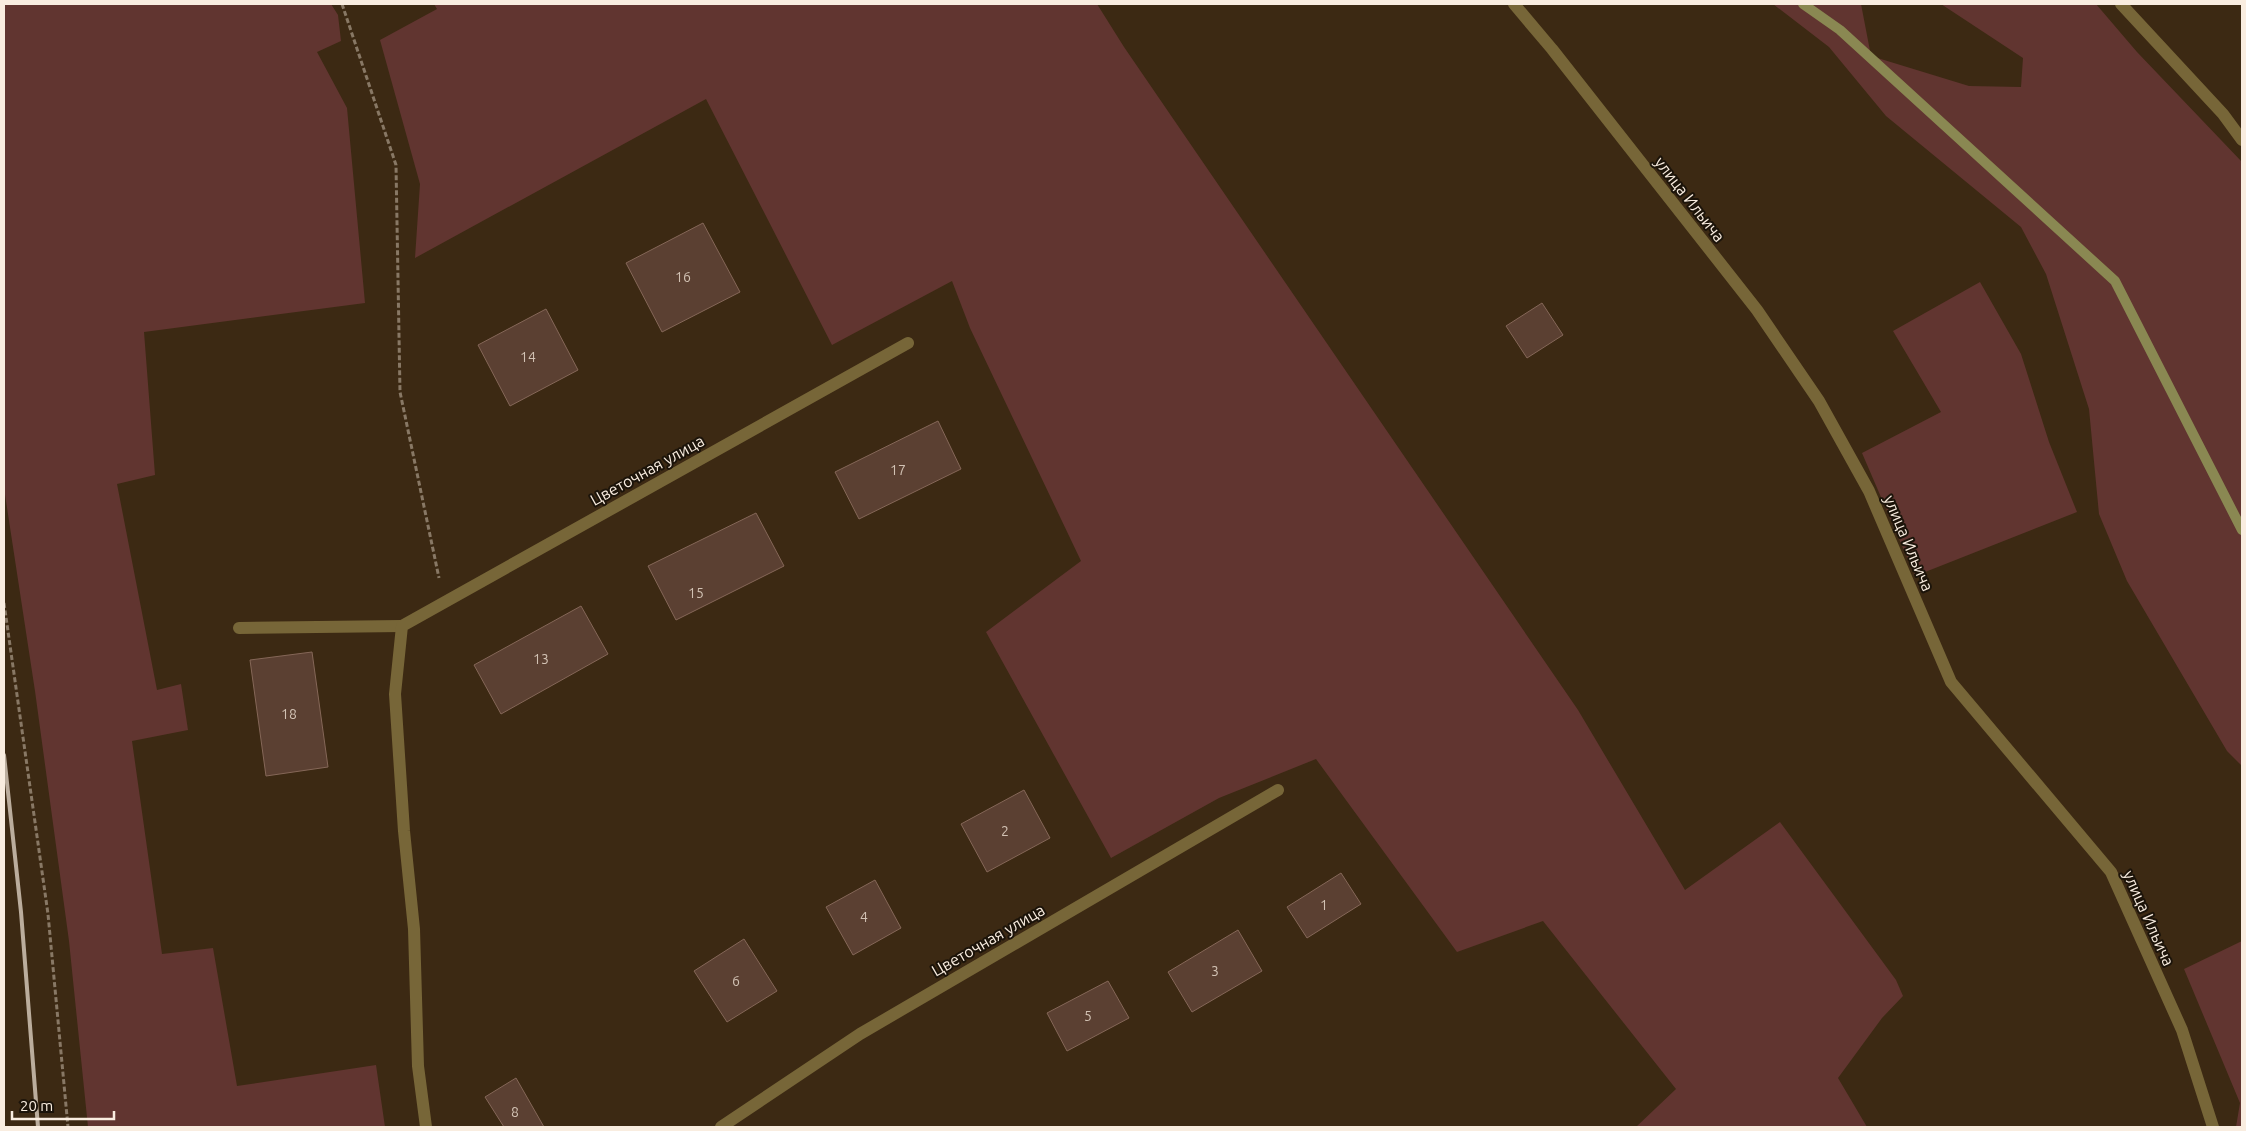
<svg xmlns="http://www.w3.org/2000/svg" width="2246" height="1131" viewBox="0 0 2246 1131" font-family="Ubuntu,sans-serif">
<rect width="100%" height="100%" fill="#3c2913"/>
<!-- green -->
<path fill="#613530" d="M4 4H331L338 15 341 41 317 52 347 108 365 303 144 332 155 475 117 484 157 690 181 684 188 730 132 741 162 954 213 948 237 1086 376 1065 385 1127H88L69 941 35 691 4 488Z
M434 4H1097L1124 47 1578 710 1685 890 1780 822 1896 980 1903 996 1882 1018 1838 1078 1867 1127H1636L1676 1089 1543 921 1457 952 1316 759 1219 798 1111 858 986 632 1081 561 970 328 952 281 832 345 706 99 415 258 420 184 380 40 437 9Z
M1773 4H1861L1871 56 1969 86 2021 87 2023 58 1941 4H2096L2137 52 2242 162V766L2227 751 2127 581 2099 514 2089 409 2046 274 2021 227 1886 116 1829 47Z
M1980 282 2021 354 2049 442 2077 512 1915 576 1862 453 1941 412 1893 331Z
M2242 941V1127H2236L2240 1103 2184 969Z"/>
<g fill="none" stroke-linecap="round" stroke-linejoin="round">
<!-- stream -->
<path stroke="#8a8852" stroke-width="10" d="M1803 4 1840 30 2115 281 2242 530"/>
</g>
<!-- building -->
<path fill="#5b4032" stroke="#856758" d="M703 223 740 292 662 332 626 263Z
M1542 303 1563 335 1527 358 1506 326Z
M546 309 578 370 510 406 478 345Z
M938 421 961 469 859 519 835 472Z
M756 513 784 566 676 620 648 566Z
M581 606 608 654 501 714 474 665Z
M312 652 328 767 266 776 250 660Z
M1024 790 1050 838 987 872 961 824Z
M1341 873 1361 904 1307 938 1287 907Z
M875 880 901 928 853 955 826 907Z
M1238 930 1262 971 1192 1012 1168 972Z
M744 939 777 991 727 1022 694 971Z
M1108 981 1129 1018 1067 1051 1047 1013Z
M516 1078 544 1127H504L485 1097Z"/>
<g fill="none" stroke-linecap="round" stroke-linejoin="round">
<!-- path -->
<path stroke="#887865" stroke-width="3" stroke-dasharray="5 2.5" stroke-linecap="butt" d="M342 4 396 165 400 392 439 578
M4 603 48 914 68 1127"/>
<!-- lane -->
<path stroke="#776638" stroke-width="12" d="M239 628 402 626"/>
<!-- street -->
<path stroke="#776638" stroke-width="12" d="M1514 4 1552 49 1757 310 1819 401 1869 491 1951 682 2111 872 2182 1030 2213 1127
M2121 4 2223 114 2242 140
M426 1127 418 1066 414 929 404 831 395 694 402 626 908 343
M721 1127 860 1034 1278 790"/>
<!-- rail -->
<path stroke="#bbad9d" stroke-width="4" d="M4 755 21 912 38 1127"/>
</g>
<g text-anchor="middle" stroke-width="4" stroke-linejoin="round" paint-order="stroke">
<!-- number labels -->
<g font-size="14" fill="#d2c2b4">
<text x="683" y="282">16</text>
<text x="528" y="362">14</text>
<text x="898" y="475">17</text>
<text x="696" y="598">15</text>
<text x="541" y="664">13</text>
<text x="289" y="719">18</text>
<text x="1005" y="836">2</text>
<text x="1324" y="910">1</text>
<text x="864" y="922">4</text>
<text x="1215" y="976">3</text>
<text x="736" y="986">6</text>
<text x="1088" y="1021">5</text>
<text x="515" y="1117">8</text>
</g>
<!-- street labels -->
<g font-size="16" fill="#f9ede0" stroke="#1c140a">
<text transform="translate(1690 199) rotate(52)" y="6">улица Ильича</text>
<text transform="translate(647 470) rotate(-29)" y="6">Цветочная улица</text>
<text transform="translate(1909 543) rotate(67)" y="6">улица Ильича</text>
<text transform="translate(2149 918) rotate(66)" y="6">улица Ильича</text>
<text transform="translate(988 940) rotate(-30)" y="6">Цветочная улица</text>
</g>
</g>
<!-- border -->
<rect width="2246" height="1131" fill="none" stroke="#f9ede0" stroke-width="10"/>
<!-- scale -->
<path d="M12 1111v8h102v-8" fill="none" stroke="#f9ede0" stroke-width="2.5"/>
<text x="20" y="1111" font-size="15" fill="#f9ede0" stroke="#1c140a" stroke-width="4" paint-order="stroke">20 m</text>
</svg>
